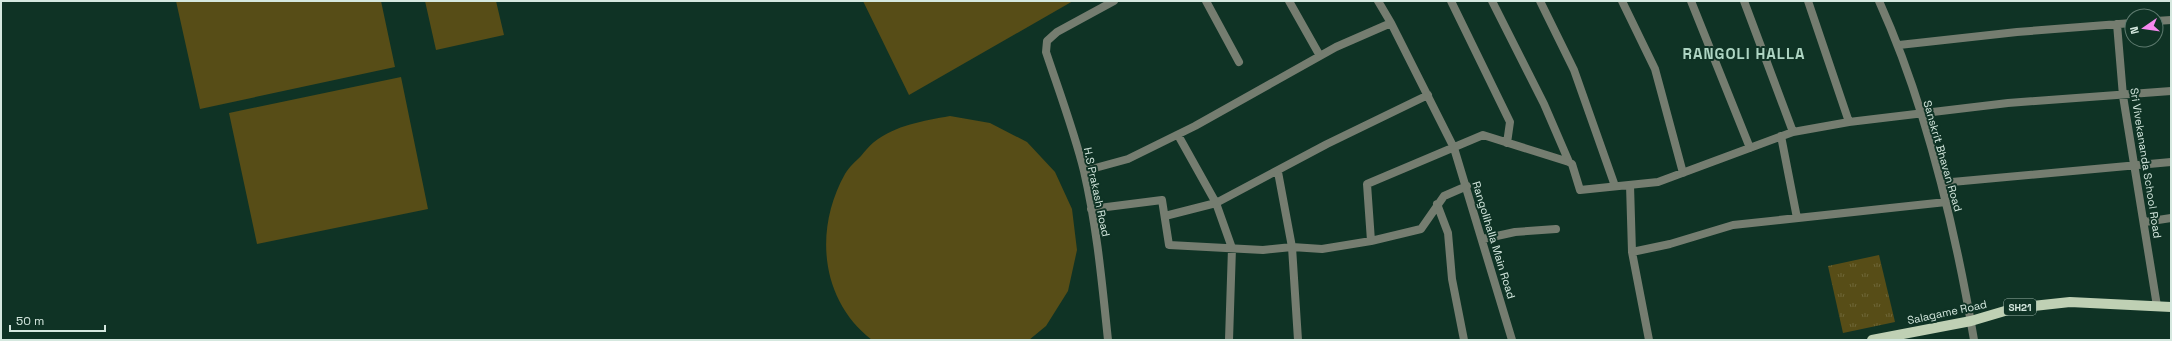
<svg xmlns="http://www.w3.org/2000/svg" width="2172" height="341" viewBox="0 0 2172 341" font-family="'Space Grotesk',sans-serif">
<defs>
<pattern id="grass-tufts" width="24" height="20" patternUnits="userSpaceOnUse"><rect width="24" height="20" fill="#574d17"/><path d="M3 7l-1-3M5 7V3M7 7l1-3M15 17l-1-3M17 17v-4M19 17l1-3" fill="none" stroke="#6e6738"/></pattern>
</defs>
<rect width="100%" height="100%" fill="#0f3325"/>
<!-- grass -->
<path fill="url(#grass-tufts)" d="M1879 255 1895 322 1843 333 1828 266Z"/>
<!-- green -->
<path fill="#574d17" d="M176 1H381L395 67 200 109Z
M425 1H496L504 35 436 50Z
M863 1H1073L909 95Z
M401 77 428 209 257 244 229 113Z
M950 116 990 123 1027 142 1055 172 1072 209 1077 250 1068 291 1046 326 1029 340H872C820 300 814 229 845 174 849 167 856 161 861 156 865 151 869 146 874 142 896 125 923 121 950 116Z"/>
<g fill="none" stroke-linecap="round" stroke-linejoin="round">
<!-- minor -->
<path stroke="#757d70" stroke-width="8" d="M1206 1 1239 62
M1289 1 1320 56
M1378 1 1391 23
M1451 1 1510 122 1507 143
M1492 1 1544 104 1569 162
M1540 1 1574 70 1615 186
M1622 1 1655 69 1683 173
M1691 1 1750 148
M1744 1 1793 132
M1808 1 1849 122
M1879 1C1926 105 1955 228 1974 340
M2156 21 2171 20
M2117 24 2123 96 2157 306
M1899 45 2017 32 2132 23
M1178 135 1216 203 1232 248 1229 340
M1781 136 1797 218
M1084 171 1128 159 1195 126 1336 47 1391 23 1454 148 1512 340
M1278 172 1292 247 1298 340
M1941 183 2171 162
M1630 185 1632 252 1670 244 1733 225 1946 202
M1437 204 1448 233 1452 279 1464 340
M1091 209 1162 200 1169 245 1263 250 1292 247 1322 249 1371 241 1367 184 1483 135 1569 162 1572 164 1580 190 1658 182 1793 132 1849 122 2008 103 2171 91
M1165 216 1216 203 1327 144 1428 95
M2145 222 2171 218
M1483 239 1515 232 1556 229
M1371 241 1421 229 1444 196 1467 186
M1632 252 1649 340
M1108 340C1102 283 1097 227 1084 171 1074 131 1059 91 1046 52L1047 41 1057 32 1114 1"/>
<!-- primary -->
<path stroke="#bfd0b4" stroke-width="10" d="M1872 340 1971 321 2015 308 2070 302 2171 307"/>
</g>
<g text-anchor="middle" stroke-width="4" stroke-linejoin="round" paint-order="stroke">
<!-- shield labels -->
<rect fill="#0f3325" stroke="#9ab2a7" stroke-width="1" x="2004" y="299" width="32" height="16" rx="3"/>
<g font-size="10" font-weight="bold" fill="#d5e8df">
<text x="2020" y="311">SH21</text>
</g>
<!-- street labels -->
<g font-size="11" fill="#d5e8df" stroke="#0f3325">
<text transform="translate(1943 156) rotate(74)" y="4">Sanskrit Bhavan Road</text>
<text transform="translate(2146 163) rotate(81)" y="4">Sri Vivekananda School Road</text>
<text transform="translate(1097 192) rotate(78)" y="4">H.S Prakash Road</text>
<text transform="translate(1494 240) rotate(73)" y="4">Rangolihalla Main Road</text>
<text transform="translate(1947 312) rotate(-12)" y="4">Salagame Road</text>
</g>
<!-- district labels -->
<g font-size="15" font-weight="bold" letter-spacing="1" fill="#aed5c3" stroke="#0f3325">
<text x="1744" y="59">RANGOLI HALLA</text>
</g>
</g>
<!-- border -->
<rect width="2172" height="341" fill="none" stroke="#d5e8df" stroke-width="4"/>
<!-- north arrow -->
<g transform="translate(2144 28) rotate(257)"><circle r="19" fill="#0f3325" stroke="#5e7b6f"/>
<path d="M0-3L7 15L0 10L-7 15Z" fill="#f589ef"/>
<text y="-6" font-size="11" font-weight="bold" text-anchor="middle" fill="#d5e8df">N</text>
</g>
<!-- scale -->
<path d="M10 325v6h95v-6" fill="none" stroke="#d5e8df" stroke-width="2"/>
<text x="16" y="325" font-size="12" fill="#d5e8df" stroke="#0f3325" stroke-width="3" paint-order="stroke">50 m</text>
</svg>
